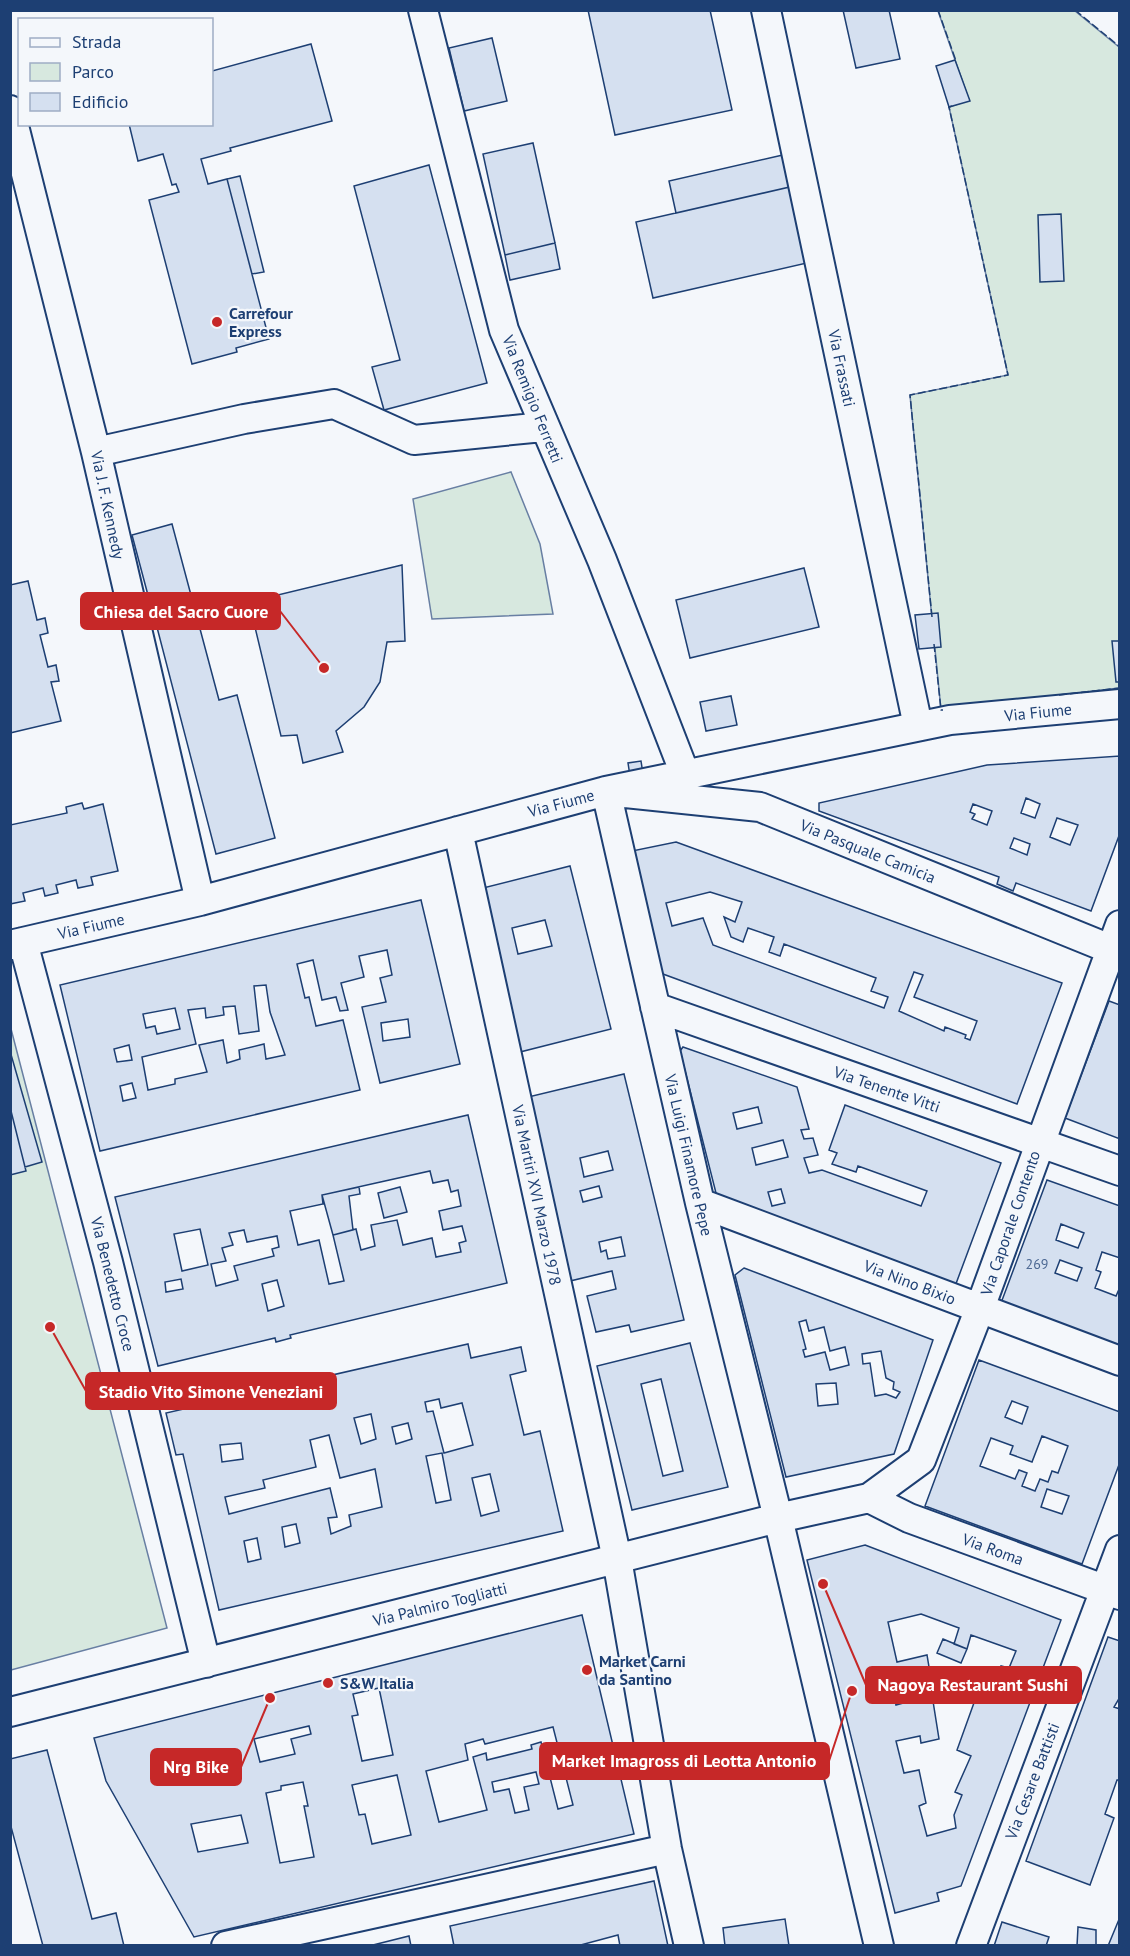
<svg xmlns="http://www.w3.org/2000/svg" width="1130" height="1956" viewBox="0 0 1130 1956" font-family="'PT Sans',sans-serif">
<rect width="100%" height="100%" fill="#f4f7fb"/>
<!-- green -->
<path fill="#d7e8df" stroke="#687fa3" stroke-width="1.5" d="M938 11H1075L1119 47V688L941 710 910 395 1008 375 949 107 969 100Z
M511 472 540 544 553 614 432 619 413 499Z
M10 1025 167 1628 11 1670H10Z"/>
<!-- building -->
<path fill="#d5e0f0" stroke="#1d3f73" stroke-width="1.5" fill-rule="evenodd" d="M588 10H710L732 110 615 135Z
M843 10H889L900 59 856 68Z
M492 38 507 101 464 111 449 48Z
M311 44 332 121 230 148 231 151 201 159 208 184 227 179 269 339 236 348 237 352 192 364 149 200 179 192 176 184 172 185 163 154 138 161 129 124H212V71Z
M955 60 970 101 949 107 936 66Z
M533 143 555 243 505 255 483 154Z
M796 152 803 184 676 213 669 181Z
M429 165 487 383 384 410 372 367 400 360 354 186Z
M240 176 264 272 252 274 227 179Z
M803 184 820 260 653 298 636 222Z
M1061 214 1064 281 1040 282 1038 215Z
M555 243 560 269 510 280 505 255Z
M172 524 219 700 237 695 275 838 216 854 153 612 160 610 156 597 149 599 132 535Z
M402 565 405 641 387 642 380 682 364 707 336 731 343 752 303 763 297 735 281 736 249 602Z
M804 568 819 627 690 658 676 600Z
M28 581 37 620 45 618 48 633 40 635 48 667 56 665 59 681 51 682 61 721 10 733V585Z
M938 613 941 647 919 649 915 615Z
M1112 641H1120V682H1116Z
M731 696 737 725 706 731 700 702Z
M1120 756V833L1091 911 1016 883 1013 891 997 884 999 877 819 811V803L987 765ZM1026 798 1040 804 1035 818 1021 813ZM973 804 992 811 987 825 972 819 975 814 970 812ZM1057 818 1078 825 1070 845 1050 837ZM1014 838 1030 844 1027 855 1010 848Z
M641 761 643 774 630 776 628 763Z
M82 803 84 809 103 804 118 871 91 877 93 885 78 888 76 880 56 885 58 893 45 896 43 888 23 893 25 901 10 904V825L67 813 66 807Z
M676 842 1062 983 1017 1104 663 974 657 969 627 852ZM710 892 742 902 735 922 724 917 731 937 743 942 748 928 774 937 769 952 780 956 784 944 876 978 871 991 888 997 884 1008 713 945 703 918 672 926 666 903ZM914 972 923 975 914 997 977 1021 970 1040 965 1038 966 1035 945 1027 944 1031 899 1011Z
M570 866 611 1029 516 1053 475 890ZM545 920 552 946 518 954 512 928Z
M421 900 460 1064 380 1083 362 1007 386 1002 380 978 392 975 387 950 359 956 364 977 341 983 348 1010 340 1011 336 997 322 1000 313 960 297 964 305 998 309 997 316 1026 343 1020 360 1090 100 1151 60 985ZM266 985 270 1012 285 1055 266 1059 264 1044 239 1050 240 1059 227 1063 223 1040 199 1045 207 1072 175 1079V1084L148 1090 142 1057 196 1044 188 1010 205 1008 206 1018 224 1015 223 1007 235 1006 239 1034 259 1031 254 986ZM175 1008 180 1029 157 1034 155 1026 146 1028 143 1014ZM408 1019 410 1037 383 1041 381 1023ZM129 1045 132 1060 117 1062 114 1049ZM132 1083 136 1098 123 1101 120 1086Z
M1109 1001 1120 1005V1139L1065 1118Z
M683 1047 797 1087 809 1129 801 1130 804 1139 813 1138 818 1155 804 1158 809 1173 822 1170 921 1206 927 1191 858 1166 856 1172 832 1164 837 1153 829 1150 845 1105 1001 1163 954 1289 718 1201 680 1051ZM758 1107 762 1123 737 1129 733 1113ZM783 1140 788 1157 756 1165 752 1148ZM781 1189 785 1203 772 1206 768 1192Z
M10 1051 42 1162 25 1167 10 1107Z
M624 1074 684 1320 631 1332 629 1325 596 1332 587 1296 616 1289 612 1271 570 1281 524 1098ZM608 1151 613 1170 584 1177 580 1158ZM599 1186 602 1197 583 1202 580 1191ZM621 1237 625 1256 608 1259 606 1250 601 1252 599 1242Z
M10 1107 26 1171 10 1175Z
M468 1115 507 1283 290 1335 291 1338 276 1342 275 1338 158 1366 115 1197ZM430 1171 433 1183 448 1180 451 1192 458 1190 461 1206 439 1211 443 1230 462 1226 466 1241 459 1243 461 1252 436 1257 432 1238 403 1245 397 1220 371 1225 375 1246 361 1250 356 1229 333 1235 344 1281 329 1284 319 1240 298 1245 290 1211 323 1204 322 1195ZM200 1229 208 1265 182 1271 174 1234ZM244 1230 247 1242 277 1236 279 1247 272 1249 274 1256 234 1266 238 1280 216 1286 211 1264 226 1261 222 1248 233 1245 229 1233ZM181 1279 183 1289 166 1292 165 1282ZM277 1280 284 1306 268 1311 262 1284Z
M1047 1180 1120 1206V1258L1102 1252 1096 1270 1101 1272 1095 1288 1116 1296 1120 1287V1347L1001 1303ZM1061 1224 1084 1233 1078 1248 1056 1240ZM1060 1260 1082 1268 1077 1281 1055 1273Z
M359 1187 360 1194 349 1196 353 1230 333 1235 322 1195Z
M400 1187 407 1212 384 1218 378 1193Z
M744 1268 933 1340 894 1454 786 1477 735 1275ZM806 1320 809 1331 824 1327 830 1351 845 1347 849 1365 830 1370 825 1352 805 1357 803 1350 806 1349 799 1322ZM881 1351 886 1378 894 1382 893 1389 900 1392 896 1398 886 1394 875 1396 870 1363 863 1364 862 1354ZM836 1383 838 1404 818 1406 816 1384Z
M690 1343 728 1487 632 1510 597 1366ZM661 1379 683 1471 663 1476 641 1384Z
M468 1344 471 1358 521 1347 526 1371 510 1375 524 1435 540 1431 563 1531 219 1610 183 1454 176 1455 166 1413ZM439 1399 441 1408 462 1403 473 1445 444 1453 433 1411 427 1412 425 1402ZM371 1414 376 1439 361 1444 354 1418ZM408 1423 412 1439 396 1444 392 1427ZM329 1435 340 1478 375 1469 382 1507 349 1515 351 1526 331 1534 328 1518 337 1517 330 1488 229 1514 225 1497 265 1488 263 1480 316 1467 310 1440ZM241 1443 243 1459 222 1462 220 1445ZM442 1453 451 1500 436 1503 426 1456ZM490 1474 499 1511 481 1516 472 1478ZM296 1524 300 1543 285 1547 282 1527ZM257 1538 261 1559 248 1562 244 1541Z
M979 1360 1120 1412V1462L1082 1564 925 1506ZM1012 1401 1028 1407 1022 1424 1005 1417ZM1042 1436 1068 1446 1058 1473 1052 1471 1048 1482 1040 1479 1035 1491 1022 1486 1027 1473 1019 1470 1015 1479 980 1466 991 1438 1013 1446 1010 1454 1032 1462ZM1047 1489 1069 1496 1062 1514 1041 1507Z
M865 1545 1061 1620 961 1886 937 1893 939 1901 895 1913 807 1560ZM921 1614 959 1628 954 1644 967 1649 971 1635 1016 1651 1009 1668 1001 1666 995 1679 984 1675 957 1750 971 1756 955 1792 962 1795 954 1815 956 1828 927 1836 919 1806 926 1803 919 1770 904 1773 896 1741 920 1736 921 1743 939 1739 932 1695 896 1705 893 1691 931 1679 927 1655 897 1662 888 1622Z
M582 1615 634 1834 194 1937 106 1781 94 1738ZM379 1688 393 1755 362 1761 352 1716 358 1715 353 1694ZM309 1726 311 1734 291 1739 295 1754 260 1762 254 1739ZM553 1727 573 1805 558 1809 541 1742 531 1745 532 1749 487 1760 486 1753 473 1757 487 1810 439 1822 426 1771 468 1760 465 1744 483 1739 485 1744ZM536 1772 539 1784 524 1787 529 1810 515 1813 509 1789 494 1792 492 1782ZM397 1775 411 1835 372 1844 365 1814 359 1815 352 1785ZM303 1782 308 1806H304L314 1857 280 1863 266 1793 281 1790V1786ZM241 1815 248 1843 198 1852 191 1824Z
M1108 1637 1120 1641V1697L1114 1707 1120 1709V1780H1117L1105 1814 1114 1818 1090 1885 1026 1861Z
M943 1639 967 1649 961 1663 937 1653Z
M47 1750 92 1919 116 1913 124 1946H43L10 1823V1759Z
M654 1881 668 1946H620L618 1935 577 1946H454L450 1926Z
M1120 1917V1946H1108Z
M785 1919 789 1946H725L723 1928Z
M1002 1922 1049 1937 1046 1946H994Z
M1078 1927 1096 1930V1946H1077Z
M409 1936 411 1946H369Z"/>
<g fill="none" stroke-linecap="round" stroke-linejoin="round">
<!-- minor casing -->
<g stroke="#1d3f73" stroke-width="32">
<path id="minor" d="M423 10 504 330 602 560 685 774
M766 10 918 726
M10 110 96 452 200 901
M96 452 244 419 334 404 414 440 543 427
M458 831 617 1559 667 1849 689 1946
M23 942 108 1262 206 1663
M10 945 200 901 606 791 950 720 1120 704
M655 1007 1120 1171
M700 1203 1120 1361
M869 1498 909 1518 1120 1595
M10 1712 778 1518 869 1498 921 1460 980 1308 1120 925
M226 1946 667 1849
M879 1946 778 1518 700 1203 606 791 760 807 1120 953
M971 1946 1120 1550"/>
</g>
<!-- minor -->
<use href="#minor" stroke="#f4f7fb" stroke-width="28"/>
<!-- fence -->
<path stroke="#1d3f73" stroke-width="1.5" stroke-dasharray="8 3" stroke-linecap="butt" d="M938 10 956 61
M1075 10 1120 47
M932 617 910 395 1008 375 949 107 952 106
M934 644 941 710H943
M1059 695 1120 688"/>
</g>
<!-- markers -->
<g fill="#c62828" stroke="#f4f7fb" stroke-width="2">
<circle cx="217" cy="322" r="6"/>
<circle cx="587" cy="1670" r="6"/>
<circle cx="328" cy="1683" r="6"/>
</g>
<g text-anchor="middle" stroke-width="4.5" stroke-linejoin="round" paint-order="stroke">
<!-- number labels -->
<g font-size="14" fill="#4b6792">
<text x="1037" y="1269">269</text>
</g>
<!-- poi labels -->
<g font-size="16" font-weight="bold" fill="#1d3f73" stroke="#f4f7fb" text-anchor="start">
<text x="229" y="319">Carrefour<tspan x="229" dy="18">Express</tspan></text>
<text x="599" y="1667">Market Carni<tspan x="599" dy="18">da Santino</tspan></text>
<text x="340" y="1689">S&amp;W Italia</text>
</g>
<!-- street labels -->
<g font-size="16" fill="#1d3f73" stroke="#f4f7fb">
<text transform="translate(842 368) rotate(78)" y="6">Via Frassati</text>
<text transform="translate(533 399) rotate(68)" y="6">Via Remigio Ferretti</text>
<text transform="translate(108 505) rotate(78)" y="6">Via J. F. Kennedy</text>
<text transform="translate(1038 712) rotate(-6)" y="6">Via Fiume</text>
<text transform="translate(561 803) rotate(-15)" y="6">Via Fiume</text>
<text transform="translate(868 851) rotate(22)" y="6">Via Pasquale Camicia</text>
<text transform="translate(91 926) rotate(-13)" y="6">Via Fiume</text>
<text transform="translate(887 1089) rotate(19)" y="6">Via Tenente Vitti</text>
<text transform="translate(689 1155) rotate(77)" y="6">Via Luigi Finamore Pepe</text>
<text transform="translate(537 1195) rotate(78)" y="6">Via Martiri XVI Marzo 1978</text>
<text transform="translate(1010 1223) rotate(-71)" y="6">Via Caporale Contento</text>
<text transform="translate(910 1282) rotate(21)" y="6">Via Nino Bixio</text>
<text transform="translate(113 1284) rotate(76)" y="6">Via Benedetto Croce</text>
<text transform="translate(993 1549) rotate(20)" y="6">Via Roma</text>
<text transform="translate(440 1604) rotate(-14)" y="6">Via Palmiro Togliatti</text>
<text transform="translate(1032 1781) rotate(-69)" y="6">Via Cesare Battisti</text>
</g>
</g>
<!-- callouts -->
<path fill="none" stroke="#c62828" stroke-width="2" d="M324 668L280 611M50 1327L86 1391M823 1584L866 1685M852 1691L829 1761M270 1698L241 1767"/>
<g fill="#c62828" stroke="#f4f7fb" stroke-width="2">
<circle cx="324" cy="668" r="6"/>
<circle cx="50" cy="1327" r="6"/>
<circle cx="823" cy="1584" r="6"/>
<circle cx="852" cy="1691" r="6"/>
<circle cx="270" cy="1698" r="6"/>
</g>
<g fill="#c62828" stroke="#c62828" stroke-width="2">
<rect x="81" y="593" width="199" height="36" rx="6"/>
<rect x="86" y="1373" width="250" height="36" rx="6"/>
<rect x="866" y="1667" width="215" height="36" rx="6"/>
<rect x="540" y="1743" width="289" height="36" rx="6"/>
<rect x="151" y="1749" width="90" height="36" rx="6"/>
</g>
<g font-size="18" text-anchor="middle" font-weight="bold" fill="#fff">
<text x="181" y="618">Chiesa del Sacro Cuore</text>
<text x="211" y="1398">Stadio Vito Simone Veneziani</text>
<text x="973" y="1691">Nagoya Restaurant Sushi</text>
<text x="684" y="1767">Market Imagross di Leotta Antonio</text>
<text x="196" y="1773">Nrg Bike</text>
</g>
<!-- border -->
<rect width="1130" height="1956" fill="none" stroke="#1d3f73" stroke-width="24"/>
<!-- legend -->
<rect x="18" y="18" width="195" height="108" fill="#f4f7fb" stroke="#9eadc5" stroke-width="1.5"/>
<rect x="30" y="38" width="30" height="9" fill="#f4f7fb" stroke="#9eadc5" stroke-width="1.5"/>
<text x="72" y="48" font-size="18" fill="#1d3f73">Strada</text>
<rect x="30" y="63" width="30" height="18" fill="#d7e8df" stroke="#9eadc5" stroke-width="1.5"/>
<text x="72" y="78" font-size="18" fill="#1d3f73">Parco</text>
<rect x="30" y="93" width="30" height="18" fill="#d5e0f0" stroke="#9eadc5" stroke-width="1.5"/>
<text x="72" y="108" font-size="18" fill="#1d3f73">Edificio</text>
</svg>
